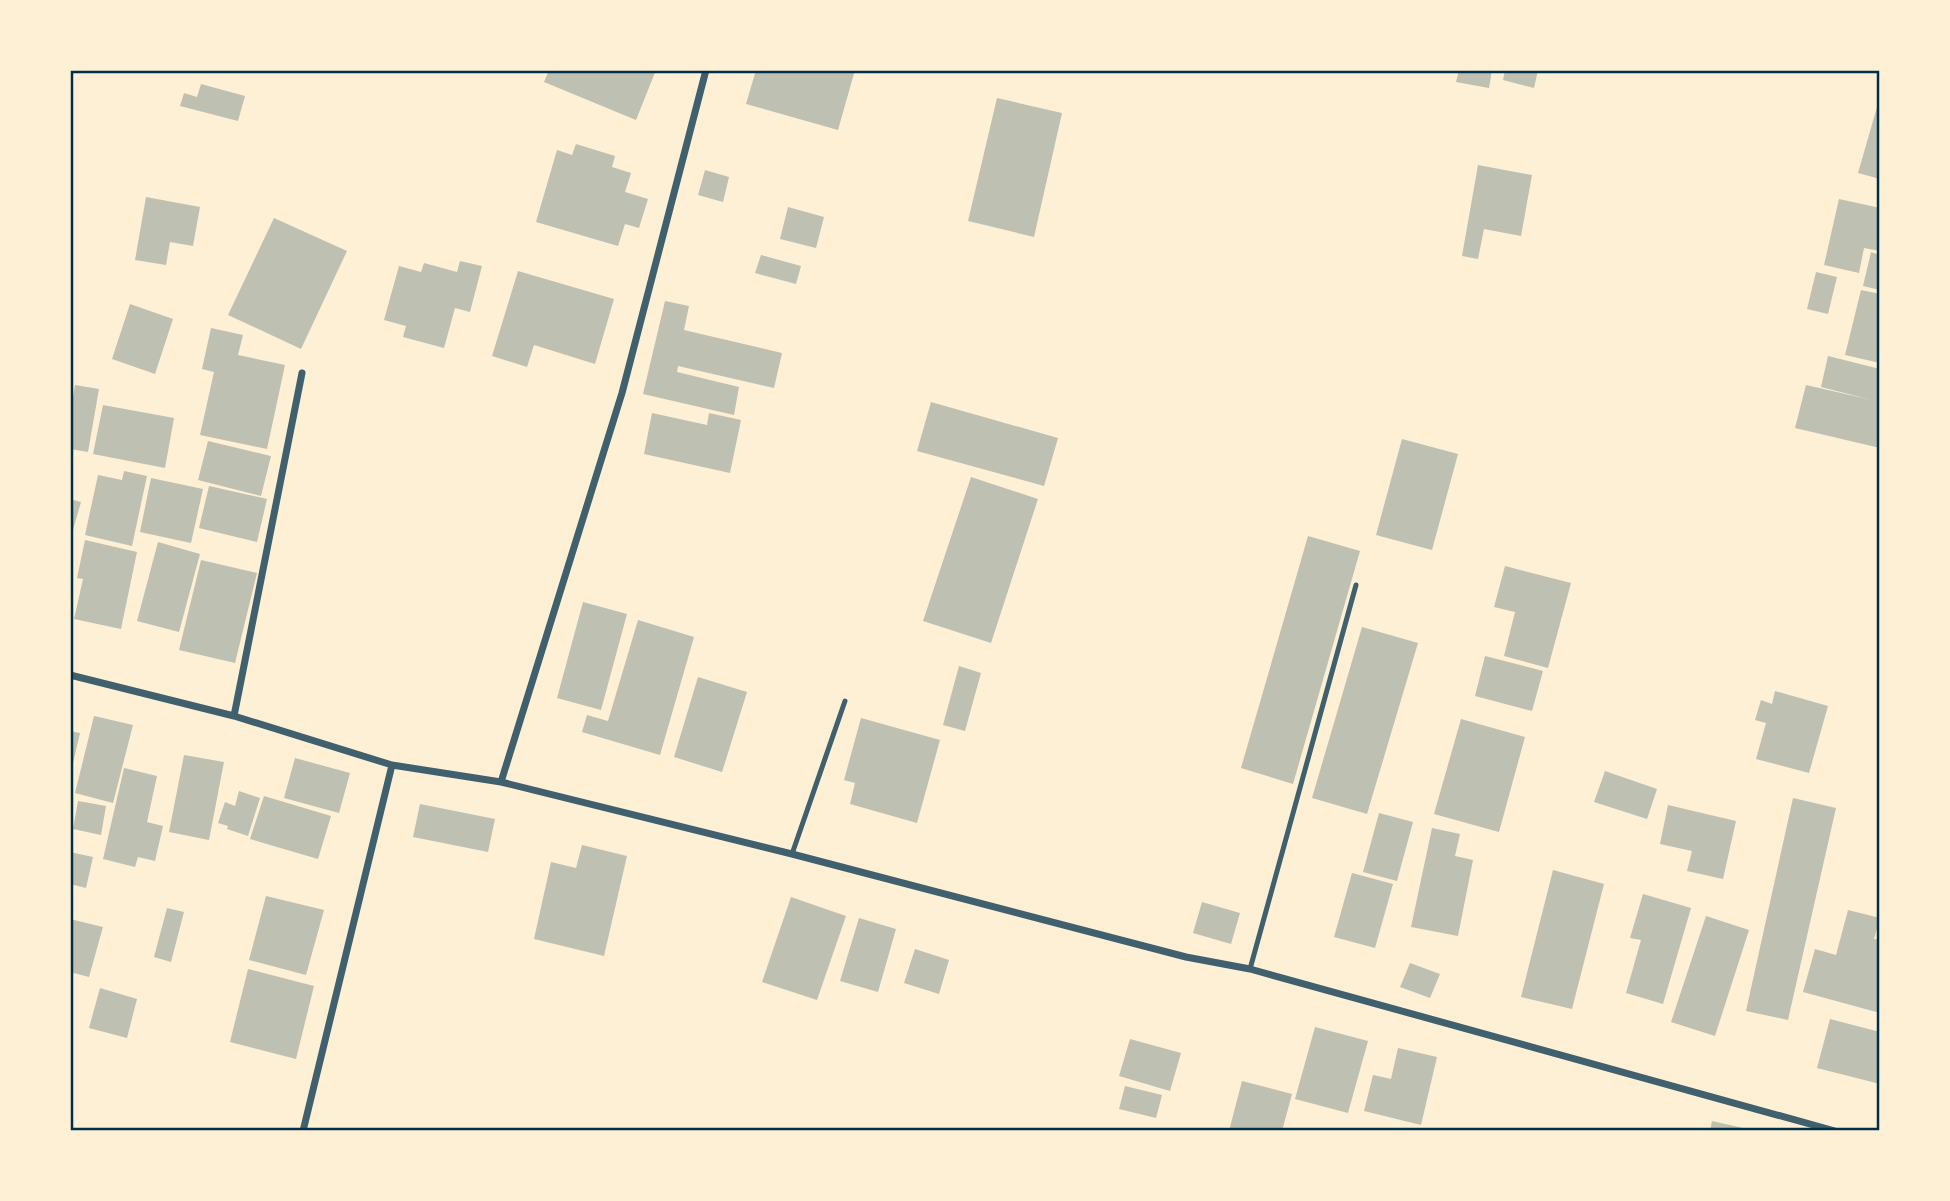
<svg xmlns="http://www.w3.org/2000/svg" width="1950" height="1201" viewBox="0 0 1950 1201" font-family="'Source Serif 4',serif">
<rect width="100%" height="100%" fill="#fdf0d5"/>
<!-- building -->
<path fill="#bec0b2" d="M549 70H656L636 120 544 82Z
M756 70H855L838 130 746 104Z
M1459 70H1492L1489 88 1456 82Z
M1505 70H1538L1534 88 1503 80Z
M201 84 245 96 238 121 180 106 184 93 197 97Z
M997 98 1062 113 1034 237 968 221Z
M1879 100H1880V179L1858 173Z
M576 144 615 156 612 167 631 173 625 192 648 199 639 228 625 224 618 246 536 222 557 150 572 155Z
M1478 165 1532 175 1521 236 1484 229 1478 259 1462 256Z
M705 170 729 177 723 202 698 195Z
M146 197 200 207 193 246 170 242 166 265 135 260Z
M1839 199 1880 208V251L1864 248 1859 273 1824 265Z
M788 207 824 217 816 248 780 239Z
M274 218 347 251 301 349 228 315Z
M1871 252 1880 255V290L1863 286Z
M761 255 801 266 796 284 755 273Z
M460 261 482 266 470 312 455 308 444 348 403 337 406 326 384 320 399 266 421 272 424 263 457 272Z
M518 271 614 299 595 364 534 345 527 367 492 356Z
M1816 272 1837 277 1828 314 1807 309Z
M1861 290 1880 294V363L1845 355Z
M665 301 689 306 684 330 782 353 774 388 678 366 677 372 739 387 734 415 643 394Z
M130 304 173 319 155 374 112 359Z
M211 328 243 335 238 355 285 365 267 449 200 435 214 372 202 369Z
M1828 356 1880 369V448L1795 428 1806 385 1872 400 1821 387Z
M75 385 99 389 88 452 70 449V415Z
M931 402 1058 438 1044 486 917 451Z
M103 405 174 418 165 468 93 454Z
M652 413 707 425 709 413 741 420 730 473 644 454Z
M1402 439 1458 454 1432 550 1376 535Z
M208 441 271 456 261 496 198 480Z
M124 471 147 476 132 546 85 535 98 475 122 480Z
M971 477 1038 499 991 643 923 621Z
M151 478 203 489 191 543 140 532Z
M209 486 267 499 257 542 199 528Z
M70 499 81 502 71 537H70Z
M1308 536 1360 551 1293 784 1241 768Z
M85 540 137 552 121 629 74 619 83 579 77 578Z
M158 542 200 554 179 632 137 621Z
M201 560 257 573 235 663 179 650Z
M1505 566 1571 583 1548 668 1504 656 1515 612 1494 607Z
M583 602 627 614 601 710 557 698Z
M638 620 694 637 660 755 582 732 587 715 608 721Z
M1362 627 1418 643 1367 814 1312 798Z
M1485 656 1543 671 1532 711 1475 696Z
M959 666 981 673 965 731 943 725Z
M698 677 747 692 722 772 674 757Z
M1775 691 1828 706 1809 773 1756 759 1766 723 1755 720 1761 700 1772 704Z
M94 716 133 725 113 803 75 793Z
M861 718 940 740 917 823 850 804 855 783 844 780Z
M1461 719 1525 737 1499 832 1434 814Z
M70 731 80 733 71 772H70Z
M184 755 224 762 209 840 169 832Z
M295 758 350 773 339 813 284 798Z
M124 768 157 776 147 822 163 826 155 861 138 857 135 867 103 859Z
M1605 771 1657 789 1647 819 1594 802Z
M239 791 260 798 248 836 227 829 228 826 218 823 225 802 235 806Z
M264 796 331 816 318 859 250 839Z
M1793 798 1836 808 1788 1020 1746 1011Z
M78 801 106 806 101 835 73 829Z
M420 804 495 819 488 852 413 837Z
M1668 805 1736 821 1723 879 1687 871 1692 851 1660 844Z
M1379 813 1413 822 1397 881 1363 872Z
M1432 828 1460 834 1455 856 1473 860 1458 936 1411 927Z
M582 845 627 856 604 956 534 939 551 862 576 868Z
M70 852 93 857 86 888 70 884Z
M1553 870 1604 884 1572 1009 1521 997Z
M1352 873 1393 884 1375 948 1334 937Z
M1643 894 1691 908 1663 1004 1626 993 1641 940 1630 938Z
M266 896 324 910 306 975 249 960Z
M791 897 846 916 817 1000 762 982Z
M1202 902 1240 913 1231 944 1193 933Z
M167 908 184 912 171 962 154 957Z
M1848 910 1880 918 1874 939 1880 940V1013L1803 992 1815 949 1836 955Z
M1706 916 1749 930 1715 1036 1671 1022Z
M859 918 896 929 878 992 840 981Z
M70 919 103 927 89 977 70 972Z
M915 949 949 960 939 994 904 983Z
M1410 963 1440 974 1430 998 1400 987Z
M248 969 314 986 296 1059 230 1042Z
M100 988 137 999 127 1038 89 1028Z
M1830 1019 1880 1032V1084L1817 1068Z
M1315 1027 1368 1041 1348 1113 1295 1099Z
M1130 1039 1181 1053 1170 1091 1119 1076Z
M1398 1048 1437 1057 1421 1125 1364 1111 1373 1075 1391 1079Z
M1242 1081 1292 1094 1282 1131H1229Z
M1125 1086 1162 1095 1156 1118 1119 1109Z
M1712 1121 1752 1130 1751 1131H1710Z"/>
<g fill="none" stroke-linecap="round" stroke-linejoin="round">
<!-- service -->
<path stroke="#3f606c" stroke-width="5" d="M792 854 845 701
M1250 969 1356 585"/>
<!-- minor -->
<path stroke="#3f606c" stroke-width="7" d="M70 675 234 716 392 765 501 782 792 854 1186 957 1250 969 1835 1131
M234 716 302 373
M501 782 622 393 706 70
M303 1131 392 765"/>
</g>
<!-- border -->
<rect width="1950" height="1201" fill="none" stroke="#fdf0d5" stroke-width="144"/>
<rect x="72" y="72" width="1806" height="1057" fill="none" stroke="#003049" stroke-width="2.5"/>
</svg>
